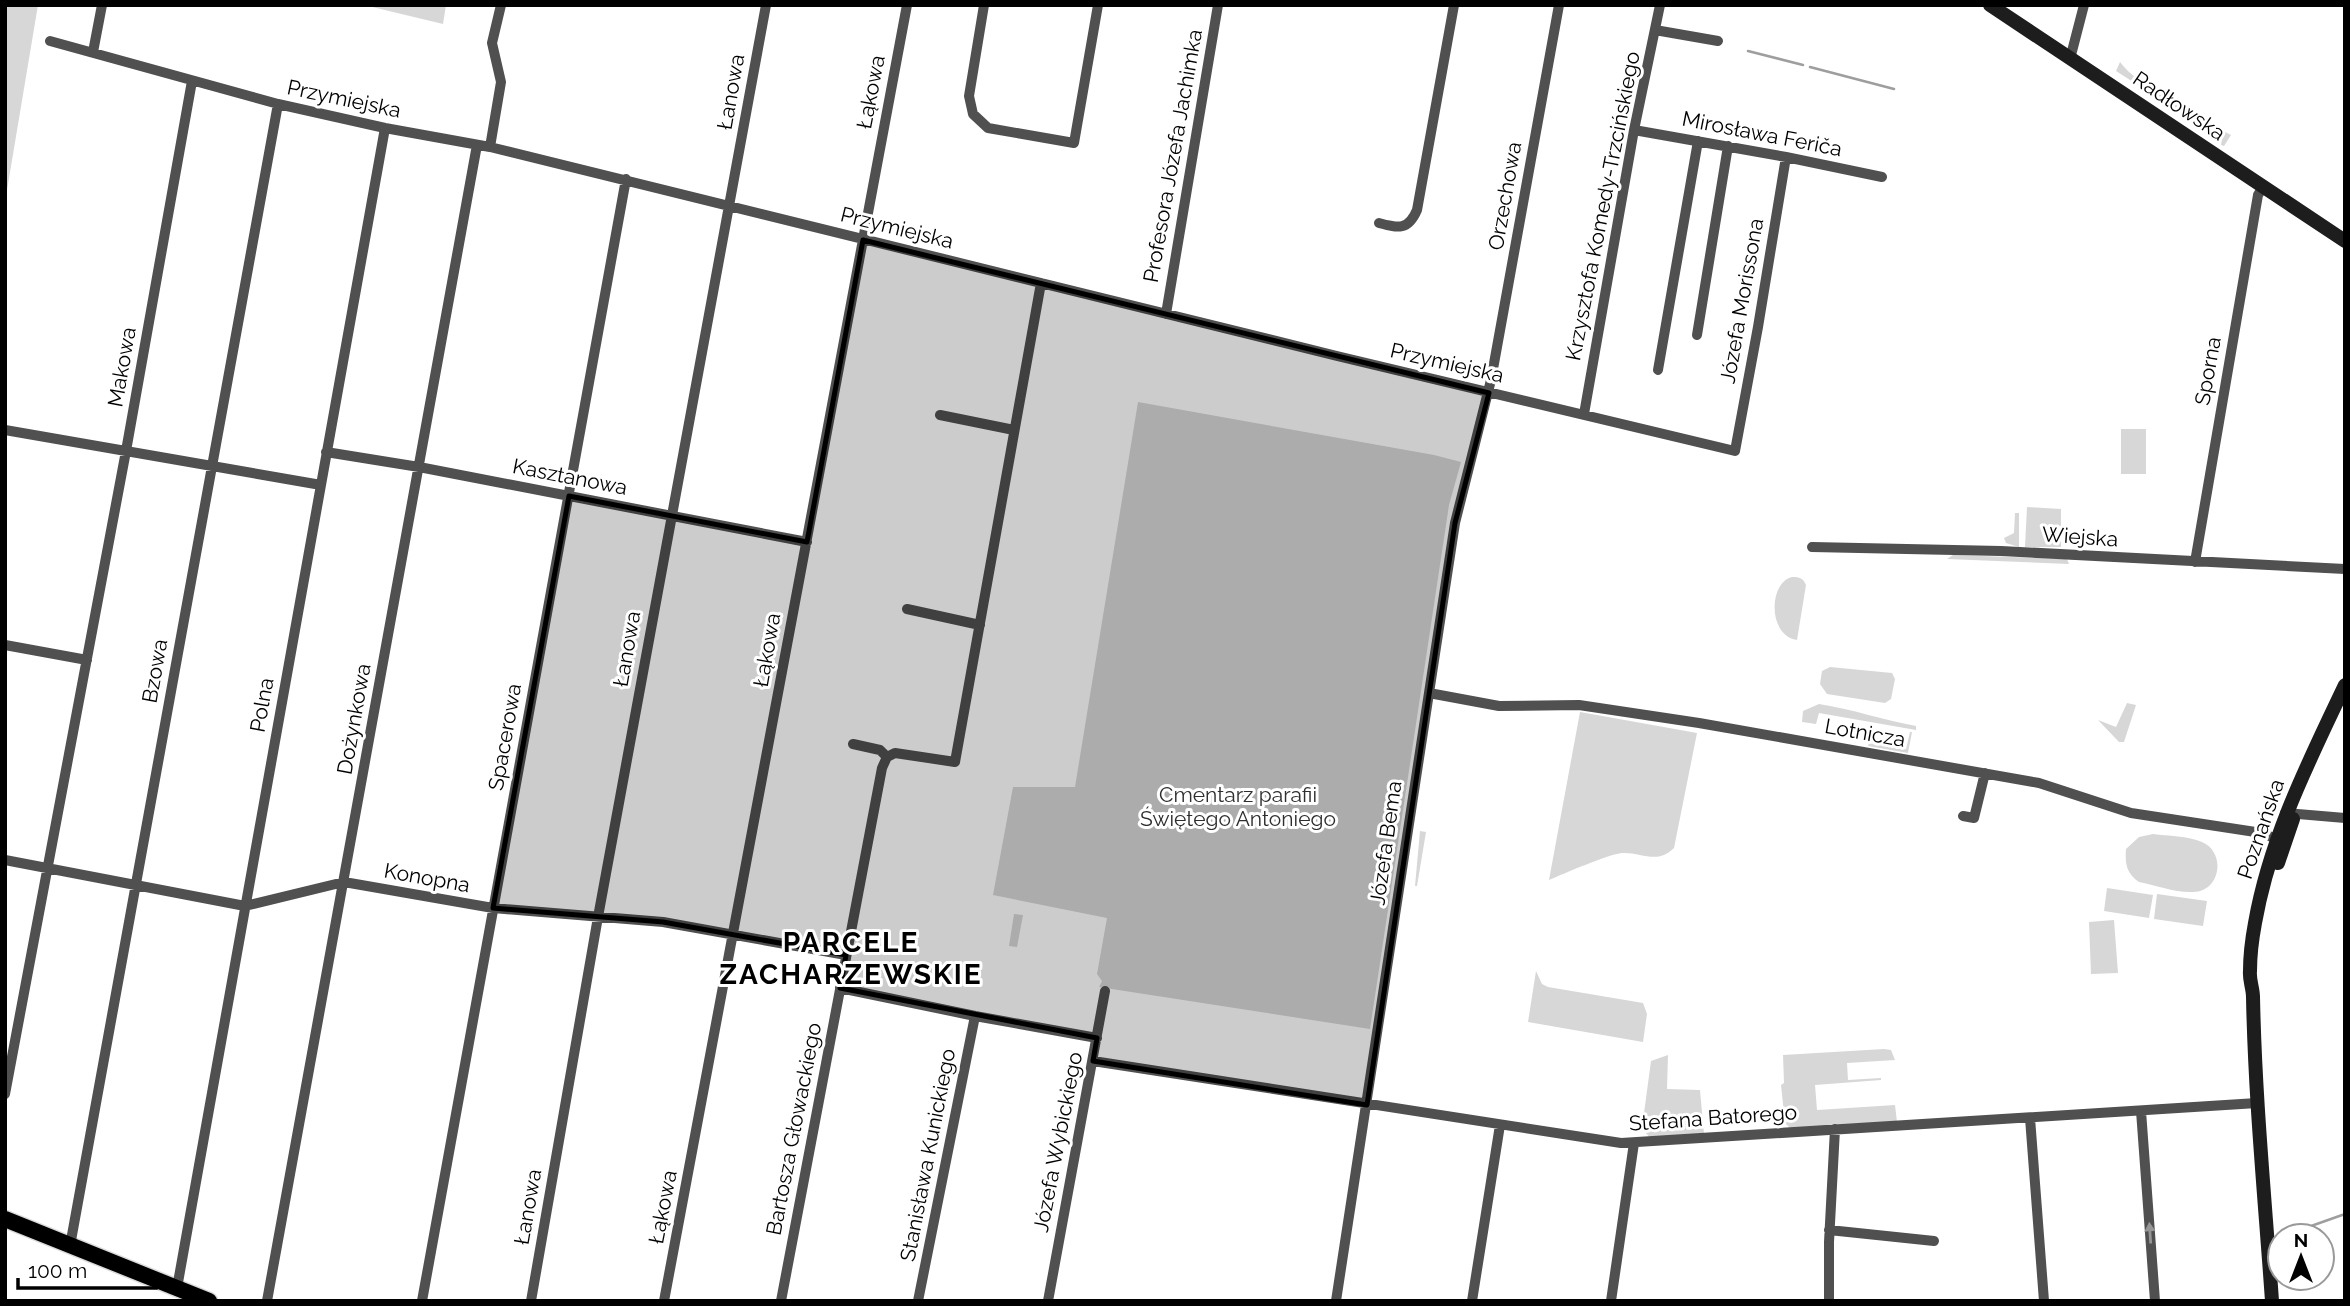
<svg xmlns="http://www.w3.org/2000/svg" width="2350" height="1306" viewBox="0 0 2350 1306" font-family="Raleway,sans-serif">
<rect width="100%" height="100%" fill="#fff"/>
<!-- green -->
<path fill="#d7d7d7" d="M9 5H38L5 202V10Z
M364 5H446L443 24Z
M2120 62C2137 86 2203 120 2231 135L2224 146 2221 145 2222 139 2116 71Z
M1138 402 1434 455 1461 462 1449 505 1370 1029 1099 987 1102 981 1097 974 1107 918 993 895 1013 787H1075Z
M2121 429H2146V474H2121Z
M2027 507 2061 509V547H2025Z
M2015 513H2019V547L2006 543 2004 538 2014 533Z
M1953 555 2067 559 2069 564 1947 559Z
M1792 577C1800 577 1803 578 1806 585L1797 640C1768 636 1768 583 1792 577Z
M1830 667 1892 673 1895 679 1891 699 1885 703 1827 694 1820 684 1822 671Z
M2127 703 2136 705 2124 742H2119L2098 720 2116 727Z
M1819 704C1852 709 1883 720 1916 726V730L1819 713 1816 724 1802 722 1803 711Z
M1580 712 1697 733 1674 848C1657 865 1642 852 1622 853 1609 854 1563 874 1549 880Z
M1910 732H1912L1908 753 1868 746 1869 743 1906 749Z
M1420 831 1426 832 1417 886H1415Z
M2153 834C2168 836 2188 836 2202 842 2227 853 2220 892 2193 892 2176 893 2155 885 2139 882 2126 873 2125 863 2126 849L2139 837Z
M2107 888 2153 895 2149 918 2104 911Z
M2157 894 2207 901 2203 926 2154 919Z
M1014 914 1023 915 1017 947 1009 946Z
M2114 920 2118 973 2091 974 2089 922Z
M1536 971 1542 984 1548 987 1643 1003 1647 1014 1643 1042 1528 1022Z
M1884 1049 1891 1050 1895 1060 1847 1063 1848 1080 1881 1078V1080L1815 1085 1817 1110 1895 1105 1897 1122 1790 1128 1785 1123 1781 1085 1784 1083 1783 1055Z
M1668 1055 1667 1089 1700 1090 1704 1134 1650 1138 1642 1128 1651 1061Z"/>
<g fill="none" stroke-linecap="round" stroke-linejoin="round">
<!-- stream -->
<path stroke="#9e9e9e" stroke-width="2.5" d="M1748 51 1803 65
M1810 67 1894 89
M2283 1236 2345 1214"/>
<!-- primary casing -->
<g stroke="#dbdbdb" stroke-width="19">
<path id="primary" d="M5 1219 209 1301"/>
</g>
<!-- street -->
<path stroke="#505050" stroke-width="10" d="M984 5 969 96 973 114 988 128 1074 143 1098 5
M1655 30 1718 41
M50 41 278 104 385 128 490 147 1337 356 1735 451 1758 327 1786 157
M93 52 102 5
M2070 59 2084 5
M1634 130 1786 157 1882 177
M490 147 501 82 492 43 501 5
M1379 223C1398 228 1408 231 1417 210L1454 5
M1166 314 1218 5
M1697 335 1728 146
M1658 370 1698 141
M1584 414 1634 130 1660 5
M940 415 1014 430
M5 430 321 485
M326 452 419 467 807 542
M1812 547 2001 551 2345 569
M2195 562 2258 195 2263 187
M907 609 980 625
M5 645 87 660
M1429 693 1499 706 1579 705 1699 723 2039 783 2131 813 2262 833 2276 839 2279 844
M853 744 880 750 887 757
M2285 813 2345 818
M1963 816 1974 818 1985 773
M5 860 245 906 344 882 493 908 663 922 846 955
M840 988 975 1016 1097 1038
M1093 1061 1621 1143 2257 1103
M5 1094 126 451 192 81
M2141 1111 2155 1301
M2030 1118 2044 1301
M1829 1230 1934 1241
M70 1246 278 104
M177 1288 385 128
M267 1301 477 145
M422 1301 626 179
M531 1301 598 917 766 5
M664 1301 907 5
M781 1301 882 768 887 757 895 753 955 762 1041 283
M918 1301 975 1016
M1048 1301 1105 991
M1336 1301 1455 523 1491 380 1559 5
M1472 1301 1500 1125
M1611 1301 1634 1143
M1829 1301V1242L1835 1129"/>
<!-- secondary -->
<path stroke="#1d1d1d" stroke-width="14" d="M1990 5 2345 241
M2278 863 2293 819
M2272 1301C2265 1200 2255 1099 2253 997 2253 988 2249 980 2250 971 2250 955 2252 939 2255 923 2270 838 2308 763 2345 685"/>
<!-- primary -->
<use href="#primary" stroke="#000" stroke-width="16"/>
</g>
<!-- one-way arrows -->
<defs><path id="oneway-solid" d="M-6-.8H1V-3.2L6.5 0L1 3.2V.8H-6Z" transform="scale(1.75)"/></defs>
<use fill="#969696" href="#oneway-solid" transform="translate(2150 1233) rotate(-94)"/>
<!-- marked area -->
<path fill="#000" fill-opacity="0.2" stroke="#000" stroke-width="5" stroke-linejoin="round" d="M863 240 1489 393 1455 523 1367 1105 1093 1061 1097 1038 840 988 846 955 663 922 493 908 569 496 807 542Z"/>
<g text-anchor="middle" stroke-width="6" stroke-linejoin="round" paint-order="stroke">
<!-- street labels -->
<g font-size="21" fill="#000" stroke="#fff">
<text transform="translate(731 92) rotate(-80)" y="7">Łanowa</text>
<text transform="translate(871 92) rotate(-79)" y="7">Łąkowa</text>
<text transform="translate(344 99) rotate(12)" y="7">Przymiejska</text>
<text transform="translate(2179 106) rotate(34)" y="7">Radłowska</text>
<text transform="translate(1762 134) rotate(11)" y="7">Mirosława Feriča</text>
<text transform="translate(1173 156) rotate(-80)" y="7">Profesora Józefa Jachimka</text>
<text transform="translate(1505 196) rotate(-80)" y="7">Orzechowa</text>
<text transform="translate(1603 206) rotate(-79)" y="7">Krzysztofa Komedy-Trzcińskiego</text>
<text transform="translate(897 228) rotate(14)" y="7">Przymiejska</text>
<text transform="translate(1742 301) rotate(-80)" y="7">Józefa Morissona</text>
<text transform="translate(1447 363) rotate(13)" y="7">Przymiejska</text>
<text transform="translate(122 367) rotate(-80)" y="7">Makowa</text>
<text transform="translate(2208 371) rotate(-80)" y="7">Sporna</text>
<text transform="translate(570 477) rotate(11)" y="7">Kasztanowa</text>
<text transform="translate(2080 537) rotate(4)" y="7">Wiejska</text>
<text transform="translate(627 649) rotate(-80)" y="7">Łanowa</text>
<text transform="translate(767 650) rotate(-80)" y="7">Łąkowa</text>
<text transform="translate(155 671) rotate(-80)" y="7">Bzowa</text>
<text transform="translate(262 705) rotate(-80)" y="7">Polna</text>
<text transform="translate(354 719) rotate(-80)" y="7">Dożynkowa</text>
<text transform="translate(1865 733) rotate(10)" y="7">Lotnicza</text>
<text transform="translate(505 737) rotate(-80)" y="7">Spacerowa</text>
<text transform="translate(2261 829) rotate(-71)" y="7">Poznańska</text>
<text transform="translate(1386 843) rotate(-82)" y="7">Józefa Bema</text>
<text transform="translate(427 878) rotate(10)" y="7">Konopna</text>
<text transform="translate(1713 1118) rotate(-4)" y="7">Stefana Batorego</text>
<text transform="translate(794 1129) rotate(-79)" y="7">Bartosza Głowackiego</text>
<text transform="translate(1058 1142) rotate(-79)" y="7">Józefa Wybickiego</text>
<text transform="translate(928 1155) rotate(-79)" y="7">Stanisława Kunickiego</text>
<text transform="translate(528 1207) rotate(-80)" y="7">Łanowa</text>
<text transform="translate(663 1207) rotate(-79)" y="7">Łąkowa</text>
</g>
<!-- park labels -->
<g font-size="21" fill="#2e2e2e" stroke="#fff">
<text x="1238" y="802">Cmentarz parafii<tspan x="1238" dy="24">Świętego Antoniego</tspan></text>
</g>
<!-- district labels -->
<g font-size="28" font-weight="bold" letter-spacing="2" fill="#000" stroke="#fff">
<text x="851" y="952">PARCELE<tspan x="851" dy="32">ZACHARZEWSKIE</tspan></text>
</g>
</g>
<!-- border -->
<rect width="2350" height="1306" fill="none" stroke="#000000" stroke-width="14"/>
<!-- north arrow -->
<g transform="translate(2301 1257)"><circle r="33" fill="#ffffff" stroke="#999999" stroke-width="2"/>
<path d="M0-5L12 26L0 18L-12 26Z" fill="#000000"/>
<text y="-10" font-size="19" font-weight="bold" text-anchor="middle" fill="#000000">N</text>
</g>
<!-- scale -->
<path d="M18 1278v10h138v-10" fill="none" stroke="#000000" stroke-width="3.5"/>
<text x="28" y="1278" font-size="21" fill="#000000" stroke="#ffffff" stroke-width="5" paint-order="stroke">100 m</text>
</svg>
